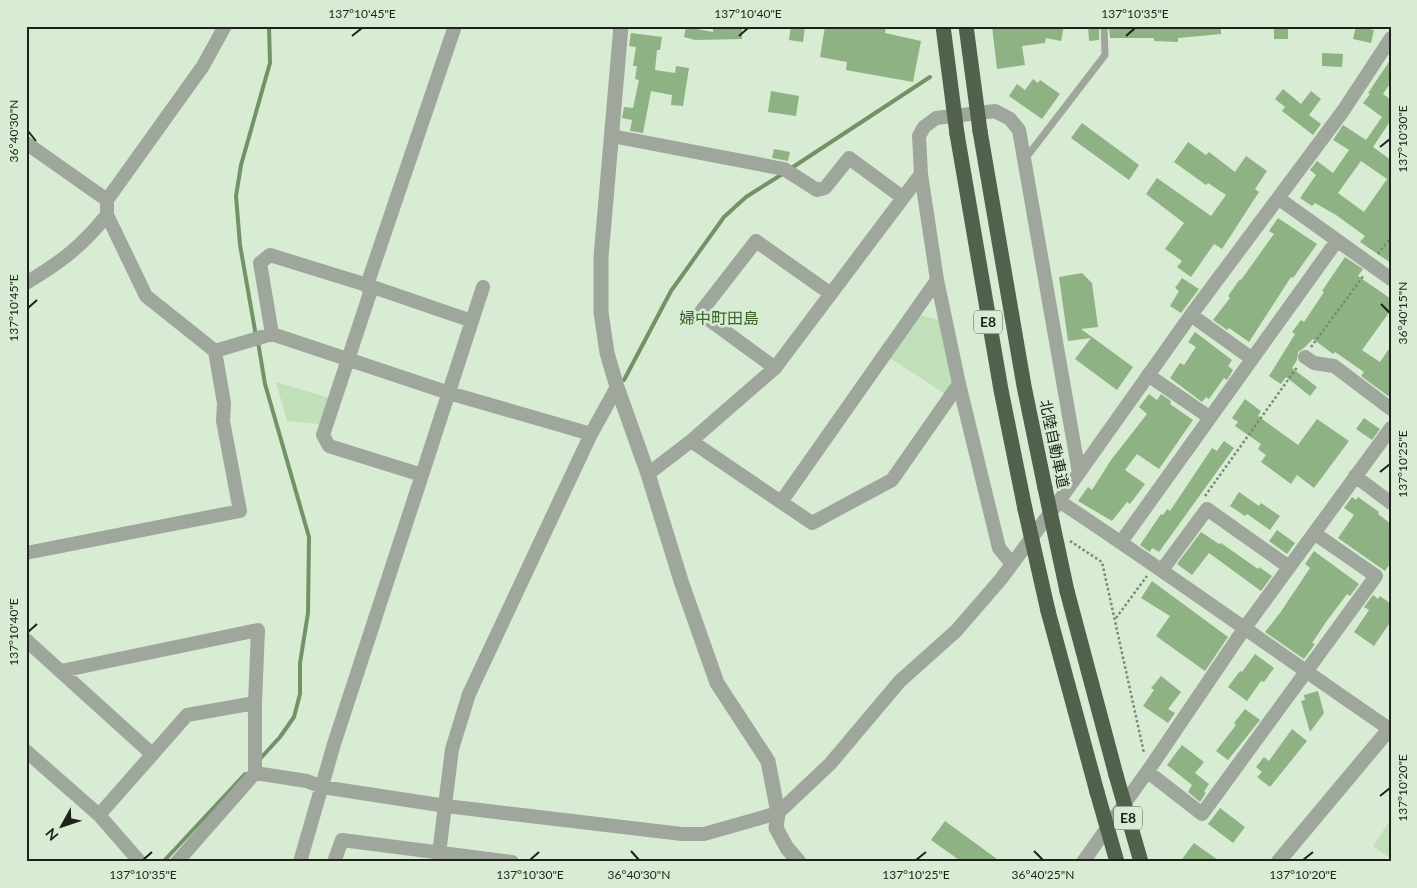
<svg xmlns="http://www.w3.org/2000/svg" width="1417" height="888" viewBox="0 0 1417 888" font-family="Lato,'Noto Sans JP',sans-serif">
<rect width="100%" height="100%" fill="#d8ebd3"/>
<!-- green -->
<path fill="#c1dfb8" d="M920 315 939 320 951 382 950 387 945 394 890 358Z
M276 382 329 398 320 424 287 421Z
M1391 819V859L1373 846Z"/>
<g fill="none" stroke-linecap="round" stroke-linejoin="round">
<!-- stream -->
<path stroke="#719367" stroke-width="4" d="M790 169 930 77
M256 336 240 245 236 196 241 165 270 63 269 26
M258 342 265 384 309 537 308 613 300 663V694L294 717 280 737 259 760
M624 380 671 291 724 217 746 197 784 173
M163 862 245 774"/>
</g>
<!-- building -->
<path fill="#8fb284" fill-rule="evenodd" d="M713 26H742V39L695 40 684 37 686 27 713 32Z
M791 26H805L803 42 789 40Z
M825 26H886L885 33 921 41 913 82 846 70 847 62 820 57Z
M992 26H1064L1061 41 1046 38 1045 43 1022 46 1025 65 997 69Z
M1088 26H1099V40L1089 41Z
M1109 26H1221V34L1178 38V42L1154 41V38H1110Z
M1274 26H1288V39H1274Z
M1356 26 1374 30 1371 43 1353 39Z
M631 33 662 37 660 50H657L655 70 675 73 676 66 689 68 683 106 671 105 672 95 651 91 643 133 630 131 632 120 622 118 624 107 633 108 639 80 635 79 637 66H633L636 47 629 46Z
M1322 53 1343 54 1342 67 1322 66Z
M1391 59V82L1383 94 1391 100V124L1389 123 1373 147 1391 160V263L1360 242 1365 236 1336 215 1315 203 1312 206 1300 198 1316 175 1310 170 1317 161 1333 173 1349 150 1333 140 1343 125 1366 140 1382 117 1363 103 1370 94 1368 93ZM1361 161 1387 179 1364 212 1338 193Z
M1033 79 1038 83 1040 80 1060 94 1042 119 1009 96 1017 84 1025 90Z
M1283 89 1301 104 1311 91 1321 99 1309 115 1321 124 1313 135 1282 111 1285 107 1275 99Z
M771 91 799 96 796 116 768 112Z
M1082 123 1139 165 1129 180 1071 138Z
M1188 142 1206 155 1209 152 1235 172 1246 156 1267 171 1255 189 1259 192 1222 249 1214 244 1191 277 1177 267 1182 261 1165 249 1184 223 1146 194 1157 178 1211 216 1226 195 1208 183 1206 185 1174 162Z
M774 149 790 152 788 161 772 158Z
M1278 218 1317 244 1293 278 1291 277 1249 342 1229 328 1227 330 1213 320 1230 298 1228 296 1240 279 1241 280 1274 234 1269 231Z
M1345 257 1363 269 1358 276 1391 299V310L1362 350 1380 362 1391 346V398L1361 376 1364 372 1335 352 1333 354 1313 339 1304 348 1298 352 1297 360 1292 368 1317 387 1310 396 1286 377 1281 384 1269 376 1295 334 1292 332 1301 320 1304 322 1324 292 1322 291Z
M1082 273 1092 283 1098 327 1081 329 1133 367 1117 390 1075 359 1091 338 1068 341 1059 277Z
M1182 278 1199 289 1181 313 1170 306 1179 291 1175 288Z
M1195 332 1232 360 1228 366 1233 370 1227 380 1224 378 1209 399 1206 397 1202 402 1170 378 1180 363 1184 365 1196 347 1188 342Z
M1149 394 1157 400 1161 394 1171 401 1170 404 1193 420 1159 469 1137 454 1125 470 1145 484 1130 504 1127 502 1112 521 1078 501 1088 487 1092 490 1111 460 1147 414 1139 407Z
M1245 399 1261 411 1258 416 1298 445 1317 419 1349 441 1314 488 1297 475 1291 484 1261 462 1266 455 1258 449 1261 444 1235 426 1238 422 1232 418Z
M1364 418 1380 429 1372 440 1356 429Z
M1224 441 1234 448 1159 552 1152 548 1150 552 1140 545 1161 514 1163 515 1167 509 1170 511 1212 448 1217 451Z
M1239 492 1259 506 1261 503 1280 516 1270 530 1247 514 1245 516 1230 506Z
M1352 497 1356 500 1358 497 1379 512 1378 514 1391 524V562L1385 571 1338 538 1354 515 1344 508Z
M1277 530 1295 543 1287 554 1269 541Z
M1201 532 1219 544 1221 543 1258 569 1259 567 1272 576 1261 591 1209 553 1192 575 1177 564Z
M1314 551 1359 584 1350 596 1347 594 1326 622 1312 643 1315 644 1304 659 1265 632 1280 613 1310 568 1305 564Z
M1152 581 1228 637 1205 671 1156 636 1170 616 1141 598Z
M1373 595 1378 599 1380 596 1391 604V621L1374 646 1354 632 1369 610 1364 607Z
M1255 654 1274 668 1264 682 1261 681 1247 701 1228 687 1240 671 1242 672Z
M1161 676 1181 692 1168 709 1175 713 1168 723 1143 706 1154 690 1151 688Z
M1318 691 1324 713 1310 732 1301 701 1305 700 1304 695Z
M1245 709 1260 720 1228 760 1216 751 1236 725 1234 723Z
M1292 729 1307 741 1270 787 1257 777 1262 772 1256 767 1264 757 1269 761Z
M1182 745 1204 762 1195 773 1209 784 1204 792 1206 793 1200 802 1188 792 1192 785 1167 765Z
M1220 808 1245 827 1233 843 1208 824Z
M945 821 1001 862H962L931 840Z
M1194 843 1221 862H1180Z"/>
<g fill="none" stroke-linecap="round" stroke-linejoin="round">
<!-- path -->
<path stroke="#7b8777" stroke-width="2.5" stroke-dasharray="2.5 2.5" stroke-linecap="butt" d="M1378 254 1391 237
M1311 347 1364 275
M1205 496 1298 366
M1070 541 1102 562 1144 753
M1116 618 1147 576"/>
<!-- service -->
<path stroke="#9fa79d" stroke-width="7" d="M1025 159 1105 55 1104 26"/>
<!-- minor -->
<path stroke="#9fa79d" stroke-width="14" d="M612 136 784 169 817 190 825 188 849 158 902 197
M26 143 107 200
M1278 198 1391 279
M26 283C61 262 81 247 107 215V200L203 66 225 26
M1191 315 1251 358
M272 334 260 263 270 255 367 285 472 321
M215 351 272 334 449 393 591 434
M1305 357 1314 363 1334 366 1391 409
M775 368 700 313 756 241 831 294
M1148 375 1209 417
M691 441 812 523 892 480 959 384
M648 474 691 441 775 368 921 174
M422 475 483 287
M1355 476 1391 503
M1059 501C1171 575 1280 654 1391 730
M781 502 937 280
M1121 542 1336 242
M26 553 240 511 223 421 224 403 215 351 146 296 107 215
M1012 564 999 548 959 384 937 280 921 174 919 136 924 127 936 118 995 111 1010 119 1019 130 1079 473
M1162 570 1207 509 1289 567
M26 640 152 754
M61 671 258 630 255 703V773L177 862
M26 751 99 815 140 862
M1148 772 1202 814 1376 576 1314 533
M255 773 307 781 322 787 446 806 682 834H704L778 813 830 764 900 681 956 631 1001 579 1059 501 1191 315 1343 111 1391 38
M99 815 187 715 255 703
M300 862 334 744 422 475 329 446 323 435 370 293 367 285 455 26
M334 862 342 840 512 862
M438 862 452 749 469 694 591 434 617 387
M1083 862 1154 762 1244 629 1391 428"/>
<!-- tertiary -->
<path stroke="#9fa79d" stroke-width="15" d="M621 26 601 257V312L607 353 617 387 648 474 682 584 717 683 768 761 778 813 776 828 787 848 799 862
M1278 862 1391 727"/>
<!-- motorway -->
<path stroke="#51614c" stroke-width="15" d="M980 131 1024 386 1045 488
M957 134 1001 390 1025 509
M1067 591 1116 775
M1048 611 1097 792"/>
<!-- motorway-bridge -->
<path stroke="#51614c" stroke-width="15" d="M943 26 957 134
M966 26 980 131
M1045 488 1067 591
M1025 509 1048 611
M1116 775 1141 862
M1097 792 1117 862"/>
</g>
<!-- ticks -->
<path fill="none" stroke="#1d231a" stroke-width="2" d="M352 36 362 28M739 36 748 28M1126 36 1135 28M28 131 36 141M1380 147 1390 139M1381 304 1390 313M28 308 37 300M1380 472 1390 464M28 632 37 624M1380 796 1390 788M631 851 639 860M1034 851 1043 860M143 860 152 852M530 860 539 852M916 860 926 852M1303 860 1313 852"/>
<g text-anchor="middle" stroke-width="5" stroke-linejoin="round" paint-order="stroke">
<!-- shield labels -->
<g fill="#d8ebd3" stroke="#555f52" stroke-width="1">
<rect x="974" y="310.5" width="28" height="23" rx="4"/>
<rect x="1114" y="806.5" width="28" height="23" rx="4"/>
</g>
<g font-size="14" font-weight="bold" fill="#1d231a">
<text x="988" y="327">E8</text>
<text x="1128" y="823">E8</text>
</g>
<!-- street labels -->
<g font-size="15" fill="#1d231a" stroke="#d8ebd3">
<text transform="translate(1054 444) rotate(78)" y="5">北陸自動車道</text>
</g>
<!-- neighbourhood labels -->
<g font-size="16" fill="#39642a" stroke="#d8ebd3">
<text x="719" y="324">婦中町田島</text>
</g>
</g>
<!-- border -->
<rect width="1417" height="888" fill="none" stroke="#d8ebd3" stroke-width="55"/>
<!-- north arrow -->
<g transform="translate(62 826) rotate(230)" stroke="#d8ebd3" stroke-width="4" paint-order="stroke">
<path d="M0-4L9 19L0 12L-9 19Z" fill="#1d231a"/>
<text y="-8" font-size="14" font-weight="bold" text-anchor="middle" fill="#1d231a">N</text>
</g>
<rect x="28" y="28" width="1362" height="832" fill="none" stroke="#1d231a" stroke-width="2"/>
<g font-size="12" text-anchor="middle" fill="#1d231a">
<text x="362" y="18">137°10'45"E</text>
<text x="748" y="18">137°10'40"E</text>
<text x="1135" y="18">137°10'35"E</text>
<text transform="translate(14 131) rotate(-90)" y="4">36°40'30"N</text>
<text transform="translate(1403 139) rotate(-90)" y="4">137°10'30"E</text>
<text transform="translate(14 308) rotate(-90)" y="4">137°10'45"E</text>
<text transform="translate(1403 313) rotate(-90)" y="4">36°40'15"N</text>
<text transform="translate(1403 464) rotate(-90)" y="4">137°10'25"E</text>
<text transform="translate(14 632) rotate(-90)" y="4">137°10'40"E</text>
<text transform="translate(1403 788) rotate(-90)" y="4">137°10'20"E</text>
<text x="143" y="879">137°10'35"E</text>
<text x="530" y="879">137°10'30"E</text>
<text x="639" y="879">36°40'30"N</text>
<text x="916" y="879">137°10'25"E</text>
<text x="1043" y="879">36°40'25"N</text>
<text x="1303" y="879">137°10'20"E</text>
</g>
</svg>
